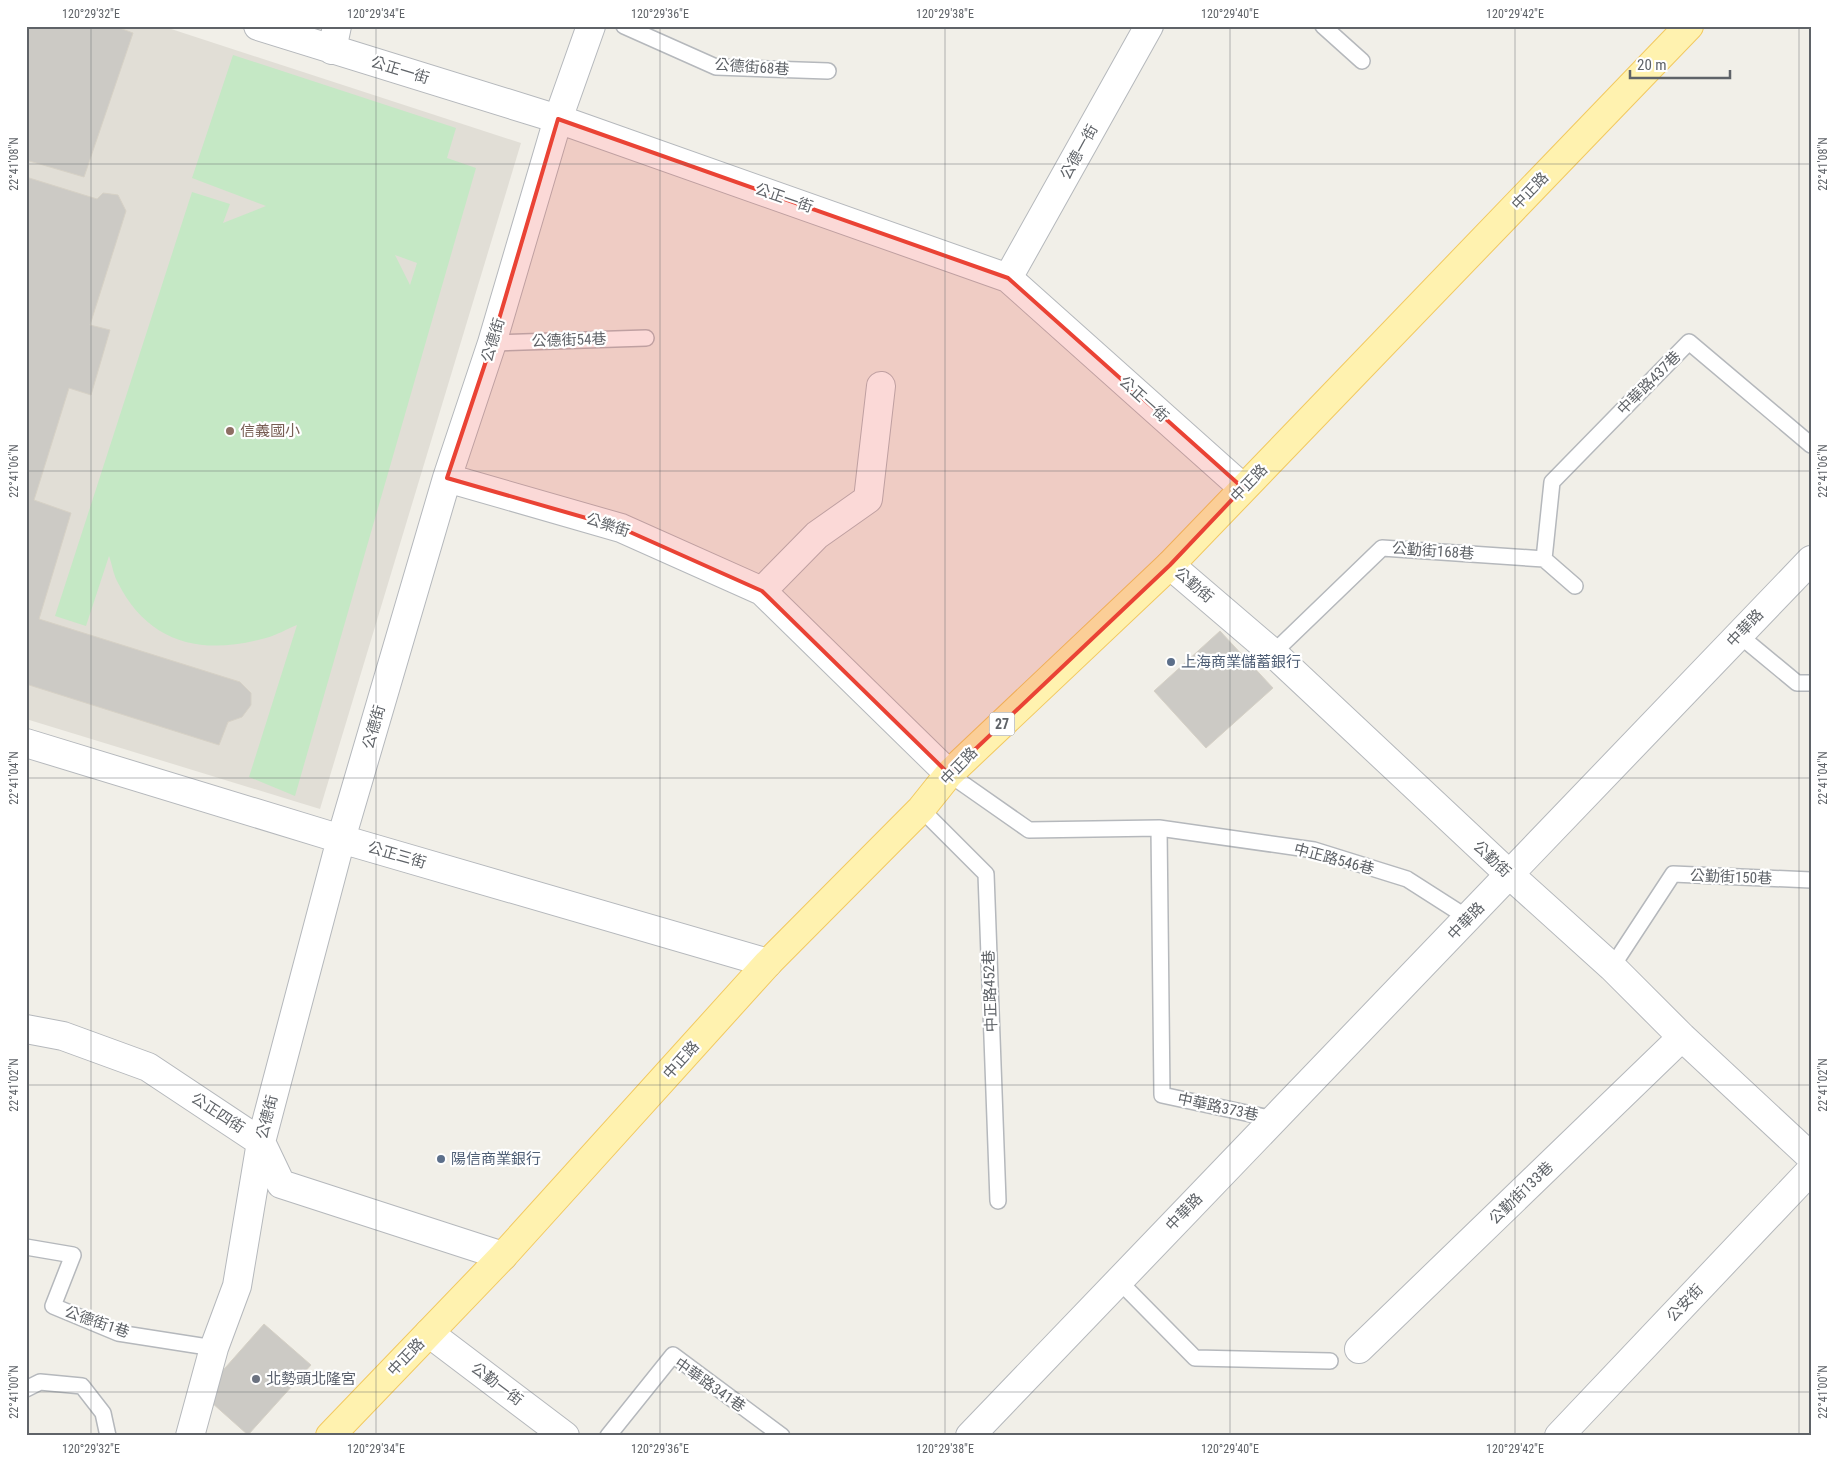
<svg xmlns="http://www.w3.org/2000/svg" width="1837" height="1462" viewBox="0 0 1837 1462" font-family="'Roboto Condensed','Noto Sans TC',sans-serif">
<rect width="100%" height="100%" fill="#f1efe8"/>
<!-- education -->
<path fill="#e1ded6" d="M26 26H162L521 143 320 809 26 719Z"/>
<!-- green -->
<path fill="#c5e8c5" fill-rule="evenodd" d="M233 55 456 128 447 158 476 168 295 796 249 777 297 625C287 629 277 635 266 638 202 656 148 644 117 581 113 573 112 564 109 556L86 626 55 616 192 192 230 204 223 223 266 206 192 178ZM395 255 417 263 410 285Z"/>
<!-- building -->
<path fill="#cccac5" stroke="#d6d1c6" d="M26 26H114L133 33 84 177 26 160Z
M26 177 97 199 103 193 118 195 126 211 90 325 110 330 91 395 69 388 34 500 71 513 39 619 240 682 251 693V705L242 717 228 722 219 745 26 684Z
M1220 631 1273 688 1206 748 1154 691Z
M264 1324 311 1365 248 1435 202 1394Z"/>
<g fill="none" stroke-linecap="round" stroke-linejoin="round">
<!-- service casing -->
<g stroke="#b5b8bc" stroke-width="18">
<path id="service" d="M624 26 716 67 828 71
M1323 26 1362 61
M492 343 646 338
M1544 559 1552 482 1689 342 1811 445
M1544 559 1575 586
M1739 635 1797 683H1811
M1273 653 1382 548 1544 559
M949 774 1029 830 1159 828 1314 850 1407 879 1468 918
M921 809 986 874 998 1201
M1159 828 1162 1095 1274 1119
M1612 967 1673 874 1811 880
M26 1247 73 1255 53 1306 118 1333 214 1348
M1118 1280 1195 1358 1330 1361
M26 1389 40 1382 82 1386 103 1413 108 1436
M608 1436 673 1355 782 1436"/>
</g>
<!-- minor casing -->
<g stroke="#b5b8bc" stroke-width="30">
<path id="minor" d="M258 26 558 119 1008 278 1243 488
M332 50 337 26
M1008 278 1149 26
M447 478 621 528 762 591 949 774
M1170 565 1273 653 1510 875 1612 967 1682 1037 1811 1157
M762 591 817 535 868 499 881 386
M26 743 341 839 768 963
M26 1029 63 1036 148 1067 261 1142 281 1184 503 1256
M429 1333 565 1436
M1359 1349 1682 1037
M190 1436 214 1348 237 1286 261 1142 341 839 447 478 492 343 558 119 591 26
M970 1436 1811 560
M1559 1436 1811 1170"/>
</g>
<!-- primary casing -->
<g stroke="#f2c960" stroke-width="30">
<path id="primary" d="M330 1436 503 1256 768 963 921 809 949 774 1170 565 1689 26"/>
</g>
<!-- service -->
<use href="#service" stroke="#fff" stroke-width="15"/>
<!-- minor -->
<use href="#minor" stroke="#fff" stroke-width="28"/>
<!-- primary -->
<use href="#primary" stroke="#fff2af" stroke-width="28"/>
</g>
<!-- marked area -->
<path fill="#ea4335" fill-opacity="0.2" stroke="#ea4335" stroke-width="4" stroke-linejoin="round" d="M558 119 1008 278 1243 488 1170 565 949 774 762 591 621 528 447 478 492 343Z"/>
<!-- ticks -->
<path fill="none" stroke="#5f6368" stroke-width="1" stroke-opacity="0.45" d="M91 26V1436M376 26V1436M660 26V1436M945 26V1436M1230 26V1436M1515 26V1436M1799 26V1436M26 164H1811M26 471H1811M26 778H1811M26 1085H1811M26 1392H1811"/>
<!-- markers -->
<circle fill="#8d6e63" stroke="#fff" stroke-width="2" cx="230" cy="431" r="5"/>
<g fill="#5c6f8a" stroke="#fff" stroke-width="2">
<circle cx="1171" cy="662" r="5"/>
<circle cx="441" cy="1159" r="5"/>
</g>
<circle fill="#6b7280" stroke="#fff" stroke-width="2" cx="256" cy="1379" r="5"/>
<g text-anchor="middle" stroke-width="4.5" stroke-linejoin="round" paint-order="stroke">
<!-- shield labels -->
<rect fill="#fff" stroke="#8f9295" stroke-width="1" x="989.5" y="712.5" width="25" height="23" rx="4"/>
<g font-size="14" font-weight="bold" fill="#5f6368">
<text x="1002" y="729">27</text>
</g>
<!-- street labels -->
<g font-size="15" fill="#5f6368" stroke="#fff">
<text transform="translate(752 67) rotate(4)" y="5">公德街68巷</text>
<text transform="translate(400 70) rotate(17)" y="5">公正一街</text>
<text transform="translate(1079 152) rotate(-61)" y="5">公德一街</text>
<text transform="translate(1530 191) rotate(-46)" y="5">中正路</text>
<text transform="translate(784 198) rotate(19)" y="5">公正一街</text>
<text transform="translate(493 340) rotate(-73)" y="5">公德街</text>
<text transform="translate(569 340) rotate(-2)" y="5">公德街54巷</text>
<text transform="translate(1649 383) rotate(-45)" y="5">中華路437巷</text>
<text transform="translate(1144 399) rotate(42)" y="5">公正一街</text>
<text transform="translate(1249 483) rotate(-46)" y="5">中正路</text>
<text transform="translate(608 525) rotate(18)" y="5">公樂街</text>
<text transform="translate(1433 551) rotate(4)" y="5">公勤街168巷</text>
<text transform="translate(1194 585) rotate(40)" y="5">公勤街</text>
<text transform="translate(1745 628) rotate(-46)" y="5">中華路</text>
<text transform="translate(374 727) rotate(-74)" y="5">公德街</text>
<text transform="translate(959 766) rotate(-46)" y="5">中正路</text>
<text transform="translate(397 855) rotate(16)" y="5">公正三街</text>
<text transform="translate(1334 859) rotate(15)" y="5">中正路546巷</text>
<text transform="translate(1492 859) rotate(43)" y="5">公勤街</text>
<text transform="translate(1731 877) rotate(2)" y="5">公勤街150巷</text>
<text transform="translate(1466 921) rotate(-46)" y="5">中華路</text>
<text transform="translate(990 991) rotate(-92)" y="5">中正路452巷</text>
<text transform="translate(681 1060) rotate(-48)" y="5">中正路</text>
<text transform="translate(1218 1107) rotate(12)" y="5">中華路373巷</text>
<text transform="translate(218 1113) rotate(33)" y="5">公正四街</text>
<text transform="translate(267 1117) rotate(-76)" y="5">公德街</text>
<text transform="translate(1521 1193) rotate(-44)" y="5">公勤街133巷</text>
<text transform="translate(1184 1212) rotate(-46)" y="5">中華路</text>
<text transform="translate(1685 1303) rotate(-47)" y="5">公安街</text>
<text transform="translate(97 1322) rotate(19)" y="5">公德街1巷</text>
<text transform="translate(406 1357) rotate(-46)" y="5">中正路</text>
<text transform="translate(497 1384) rotate(37)" y="5">公勤一街</text>
<text transform="translate(710 1385) rotate(35)" y="5">中華路341巷</text>
</g>
<!-- education labels -->
<g font-size="15" fill="#785e54" stroke="#fff" text-anchor="start">
<text x="240" y="436">信義國小</text>
</g>
<!-- service labels -->
<g font-size="15" fill="#4e5e75" stroke="#fff" text-anchor="start">
<text x="1181" y="667">上海商業儲蓄銀行</text>
<text x="451" y="1164">陽信商業銀行</text>
</g>
<!-- worship labels -->
<g font-size="15" fill="#5b616d" stroke="#fff" text-anchor="start">
<text x="266" y="1384">北勢頭北隆宮</text>
</g>
</g>
<!-- border -->
<rect width="1837" height="1462" fill="none" stroke="#ffffff" stroke-width="55"/>
<!-- scale -->
<path d="M1630 70v8h100v-8" fill="none" stroke="#5f6368" stroke-width="2.5"/>
<text x="1637" y="70" font-size="15" fill="#5f6368" stroke="#ffffff" stroke-width="4" paint-order="stroke">20 m</text>
<rect x="28" y="28" width="1782" height="1406" fill="none" stroke="#5f6368" stroke-width="2"/>
<g font-size="12" text-anchor="middle" fill="#5f6368">
<text x="91" y="18">120°29'32"E</text>
<text x="376" y="18">120°29'34"E</text>
<text x="660" y="18">120°29'36"E</text>
<text x="945" y="18">120°29'38"E</text>
<text x="1230" y="18">120°29'40"E</text>
<text x="1515" y="18">120°29'42"E</text>
<text transform="translate(14 164) rotate(-90)" y="4">22°41'08"N</text>
<text transform="translate(1823 164) rotate(-90)" y="4">22°41'08"N</text>
<text transform="translate(14 471) rotate(-90)" y="4">22°41'06"N</text>
<text transform="translate(1823 471) rotate(-90)" y="4">22°41'06"N</text>
<text transform="translate(14 778) rotate(-90)" y="4">22°41'04"N</text>
<text transform="translate(1823 778) rotate(-90)" y="4">22°41'04"N</text>
<text transform="translate(14 1085) rotate(-90)" y="4">22°41'02"N</text>
<text transform="translate(1823 1085) rotate(-90)" y="4">22°41'02"N</text>
<text transform="translate(14 1392) rotate(-90)" y="4">22°41'00"N</text>
<text transform="translate(1823 1392) rotate(-90)" y="4">22°41'00"N</text>
<text x="91" y="1453">120°29'32"E</text>
<text x="376" y="1453">120°29'34"E</text>
<text x="660" y="1453">120°29'36"E</text>
<text x="945" y="1453">120°29'38"E</text>
<text x="1230" y="1453">120°29'40"E</text>
<text x="1515" y="1453">120°29'42"E</text>
</g>
</svg>
